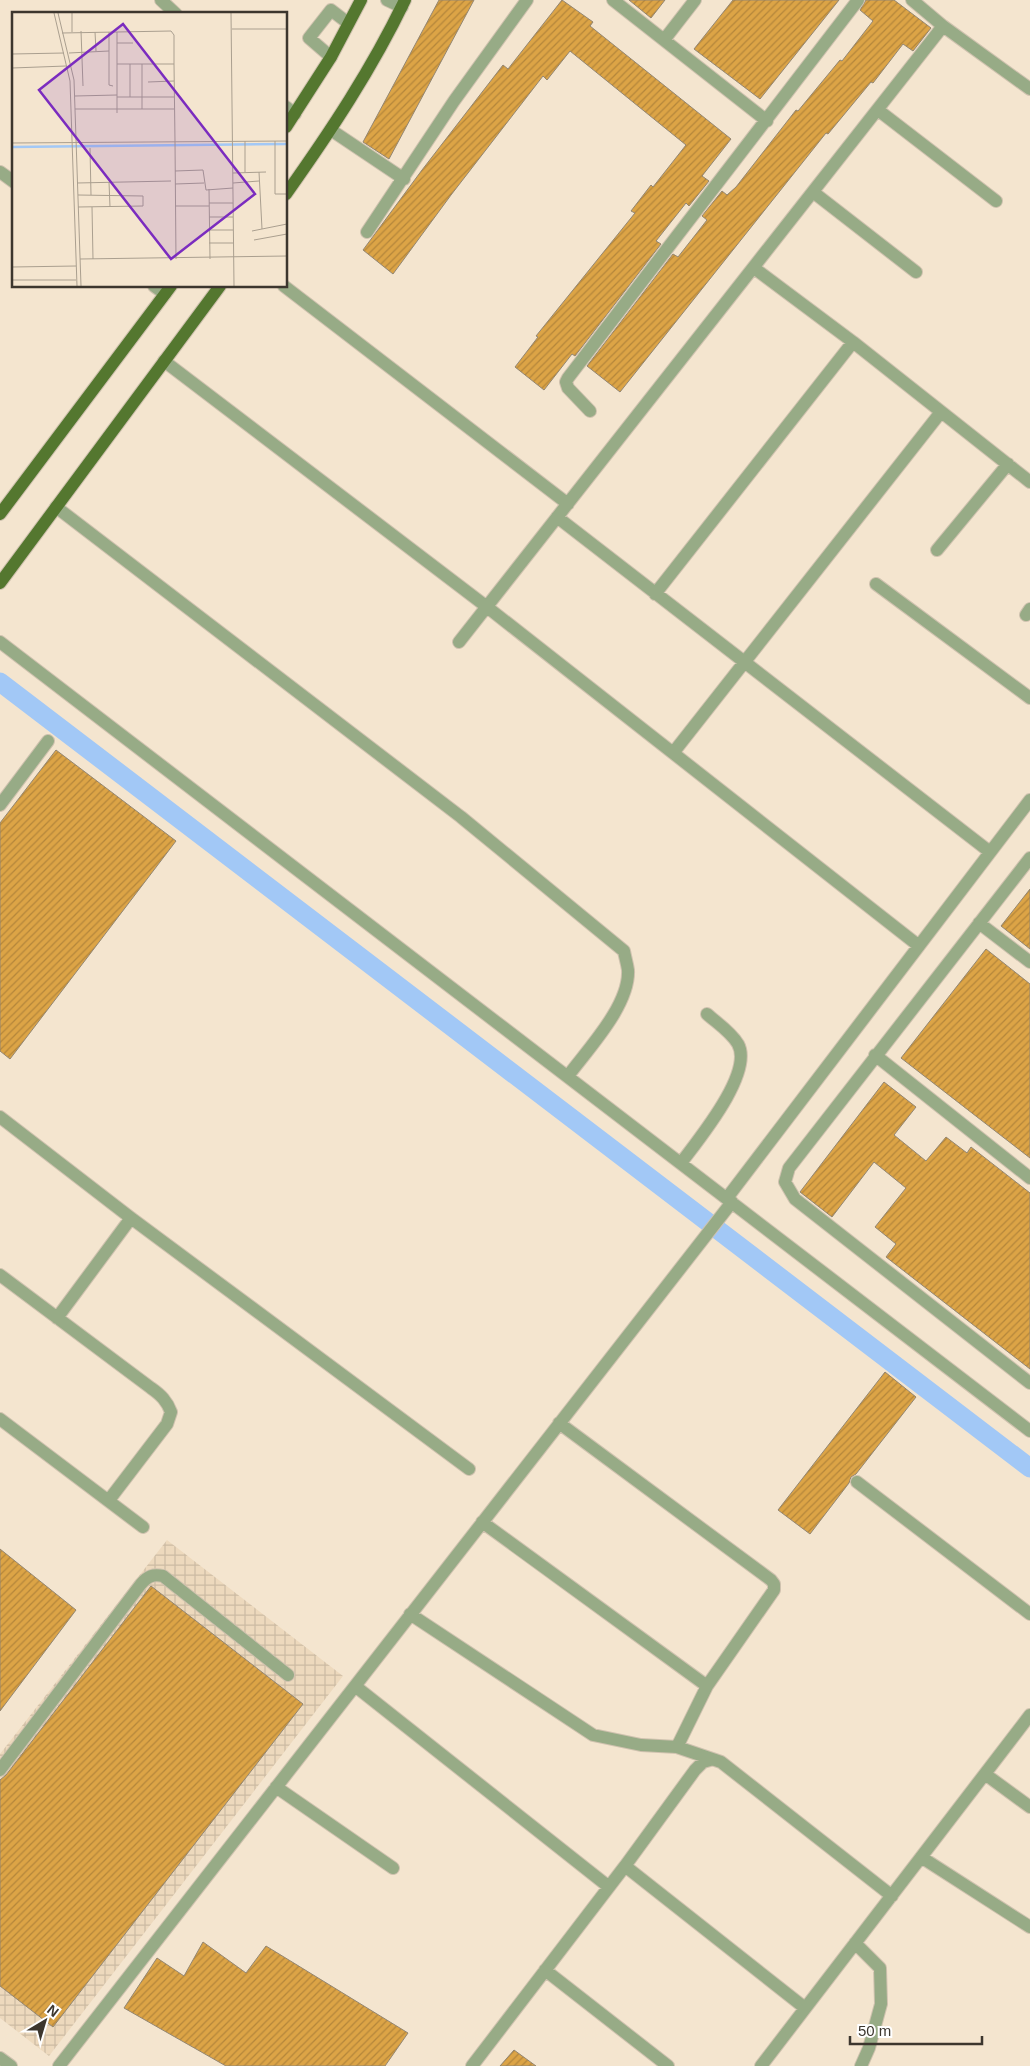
<svg xmlns="http://www.w3.org/2000/svg" width="1030" height="2066" viewBox="0 0 1030 2066" font-family="Arial,sans-serif">
<defs>
<pattern id="industrial-grid" width="8" height="8" patternUnits="userSpaceOnUse" patternTransform="scale(1.25)"><rect width="8" height="8" fill="#edd9bd"/><path d="M0 4h8M4 0v8" fill="none" stroke="#ccbba3"/></pattern>
<pattern id="building-hatch" width="6" height="6" patternUnits="userSpaceOnUse" patternTransform="scale(1.25)"><rect width="6" height="6" fill="#dca446"/><path d="M-1 1l2-2M0 6l6-6M5 7l2-2" fill="none" stroke="#b4863b"/></pattern>
</defs>
<rect width="100%" height="100%" fill="#f4e5cf"/>
<!-- industrial -->
<path fill="url(#industrial-grid)" d="M167 1540 343 1676 49 2056 0 2018V1754Z"/>
<g fill="none" stroke-linecap="round" stroke-linejoin="round">
<!-- canal -->
<path stroke="#a2c8f6" stroke-width="19" d="M0 682 1030 1468"/>
</g>
<!-- building -->
<path fill="url(#building-hatch)" stroke="#938672" d="M439 0H474L389 159 363 142Z
M562 0 593 22 590 26 731 139 702 176 709 181 689 206 686 203 656 241 661 244 575 356 572 354 544 390 515 367 538 337 536 336 635 213 631 211 651 185 653 187 686 145 570 51 547 80 543 76 451 195 393 274 363 250 422 170 503 65 508 69Z
M629 0H665L651 18Z
M733 0H839L760 99 694 49Z
M866 0H894L931 28 913 51 903 44 873 83 871 82 828 134 826 133 620 392 587 366 673 254 678 257 707 220 702 216 722 191 727 195 736 187 796 110 798 111 840 60 842 61 873 21 860 10Z
M56 750 176 841 10 1059 0 1051V823Z
M1030 889V949L1001 926Z
M986 949 1030 984V1158L901 1058Z
M884 1082 916 1107 894 1135 926 1161 946 1137 967 1153 971 1147 1030 1193V1369L886 1257 896 1244 875 1227 906 1188 874 1162 832 1217 800 1192Z
M885 1372 916 1397 856 1474 851 1477 849 1483 810 1534 778 1510Z
M0 1549 76 1610 0 1711Z
M151 1586 303 1704 53 2027 0 1986V1780L6 1775Z
M203 1942 246 1973 266 1946 408 2033 385 2066H226L124 2008 157 1958 184 1976Z
M514 2050 536 2066H500Z"/>
<g fill="none" stroke-linecap="round" stroke-linejoin="round">
<!-- minor casing -->
<g stroke="#cfc2af" stroke-width="14">
<path id="minor" d="M161 0 176 14
M387 0 402 7
M613 0 767 121
M912 0 943 26 1030 89
M664 40 695 0
M331 57 309 38 331 10 348 23
M286 107 295 114
M878 110 996 201
M331 130 404 179
M0 172 14 182
M813 192 916 272
M367 232 454 101 527 0
M754 268 853 342 1030 482
M154 286 165 294
M284 286 568 504
M164 361 487 607 919 946
M590 411 568 388 566 382 568 378 858 0
M56 507 461 817 624 951C625 957 627 963 628 970 630 1005 588 1049 568 1076
M557 517 990 852
M937 550 1008 464
M876 584 1030 698
M655 594 853 342
M1026 615 1030 609
M0 642 1030 1431
M459 642 943 26
M673 753 941 412
M0 805 48 741
M1030 858 789 1168 785 1182 795 1199 1030 1383
M979 923 1030 962
M875 1055 1030 1178
M0 1117 131 1218 469 1469
M681 1163C698 1140 754 1073 738 1044 731 1032 717 1023 707 1014
M727 1198 1030 800
M0 1275 151 1388C161 1395 167 1401 171 1412L167 1424 109 1500
M57 1318 131 1218
M0 1419 143 1527
M559 1423 771 1580 774 1584V1590L707 1686 677 1747
M857 1482 1030 1614
M482 1522 707 1686
M410 1614 593 1735 641 1745 677 1747 721 1762 892 1896
M355 1686 609 1887
M0 1770 141 1584C148 1576 153 1574 163 1576L288 1675
M985 1774 1030 1807
M276 1787 393 1868
M921 1857 1030 1927
M625 1866 805 2008
M855 1943 880 1968 881 2004 869 2048 861 2066
M545 1970 668 2066
M0 2058 11 2066
M59 2066 732 1202
M472 2066 625 1866 695 1770 703 1762 710 1760
M761 2066 1030 1715"/>
</g>
<!-- major casing -->
<g stroke="#cfc2af" stroke-width="14">
<path id="major" d="M286 127 331 57 361 0
M286 194C330 132 372 69 405 0
M0 514 171 286
M0 583 220 286"/>
</g>
<!-- minor -->
<use href="#minor" stroke="#97ab86" stroke-width="12"/>
<!-- major -->
<use href="#major" stroke="#54772f" stroke-width="12"/>
</g>
<!-- overview -->
<g transform="translate(12 12)">
<rect width="275" height="275" fill="#f4e5cf"/>
<path fill="none" stroke="#a2c8f6" stroke-width="2.5" d="M0 135 275 132"/>
<path fill="none" stroke="#aa9f8f" stroke-width="1" d="M42 1 58 69 65 274M46 1 62 68 69 274M219 1 222 274M220 17H275M69 19 71 74M60 20V1M83 20 84 39M97 20V73L101 74M50 21 159 19 162 23V52M105 31H121M57 41 97 39M0 42 52 41M105 52H162L163 130M118 52V85M0 56 54 54M136 70 162 69M63 84 105 83M105 85H162M63 97H162M130 97V52M105 101V20M233 129V160M263 129V182H275M163 130 164 247M0 131 275 129M78 136 79 183M163 159 191 158 194 178 221 176M247 160 250 217M221 161 254 160M97 170 98 195M65 171 159 169M221 171 247 169M163 172 192 171M197 177 198 247M66 183 131 184V194L66 195M197 191H221M163 194H197M80 195 81 247M197 205H221M197 218H221M240 219 275 212M242 228 275 222M197 231H221M68 247 275 244M0 255 64 254M0 268H64"/>
<path fill="#7b2cbf" fill-opacity="0.15" stroke="#7b2cbf" stroke-width="2.5" d="M111 12 243 182 159 247 27 78Z"/>
<rect width="275" height="275" fill="none" stroke="#3c362e" stroke-width="2.5"/>
</g>
<!-- north arrow -->
<g transform="translate(45 2021) rotate(38)" stroke="#ffffff" stroke-width="4" paint-order="stroke">
<path d="M0-4L9 19L0 12L-9 19Z" fill="#3c362e"/>
<text y="-8" font-size="14" font-weight="bold" text-anchor="middle" fill="#3c362e">N</text>
</g>
<!-- scale -->
<path d="M850 2036v8h132v-8" fill="none" stroke="#3c362e" stroke-width="2.5"/>
<text x="858" y="2036" font-size="15" fill="#3c362e" stroke="#ffffff" stroke-width="4" paint-order="stroke">50 m</text>
</svg>
